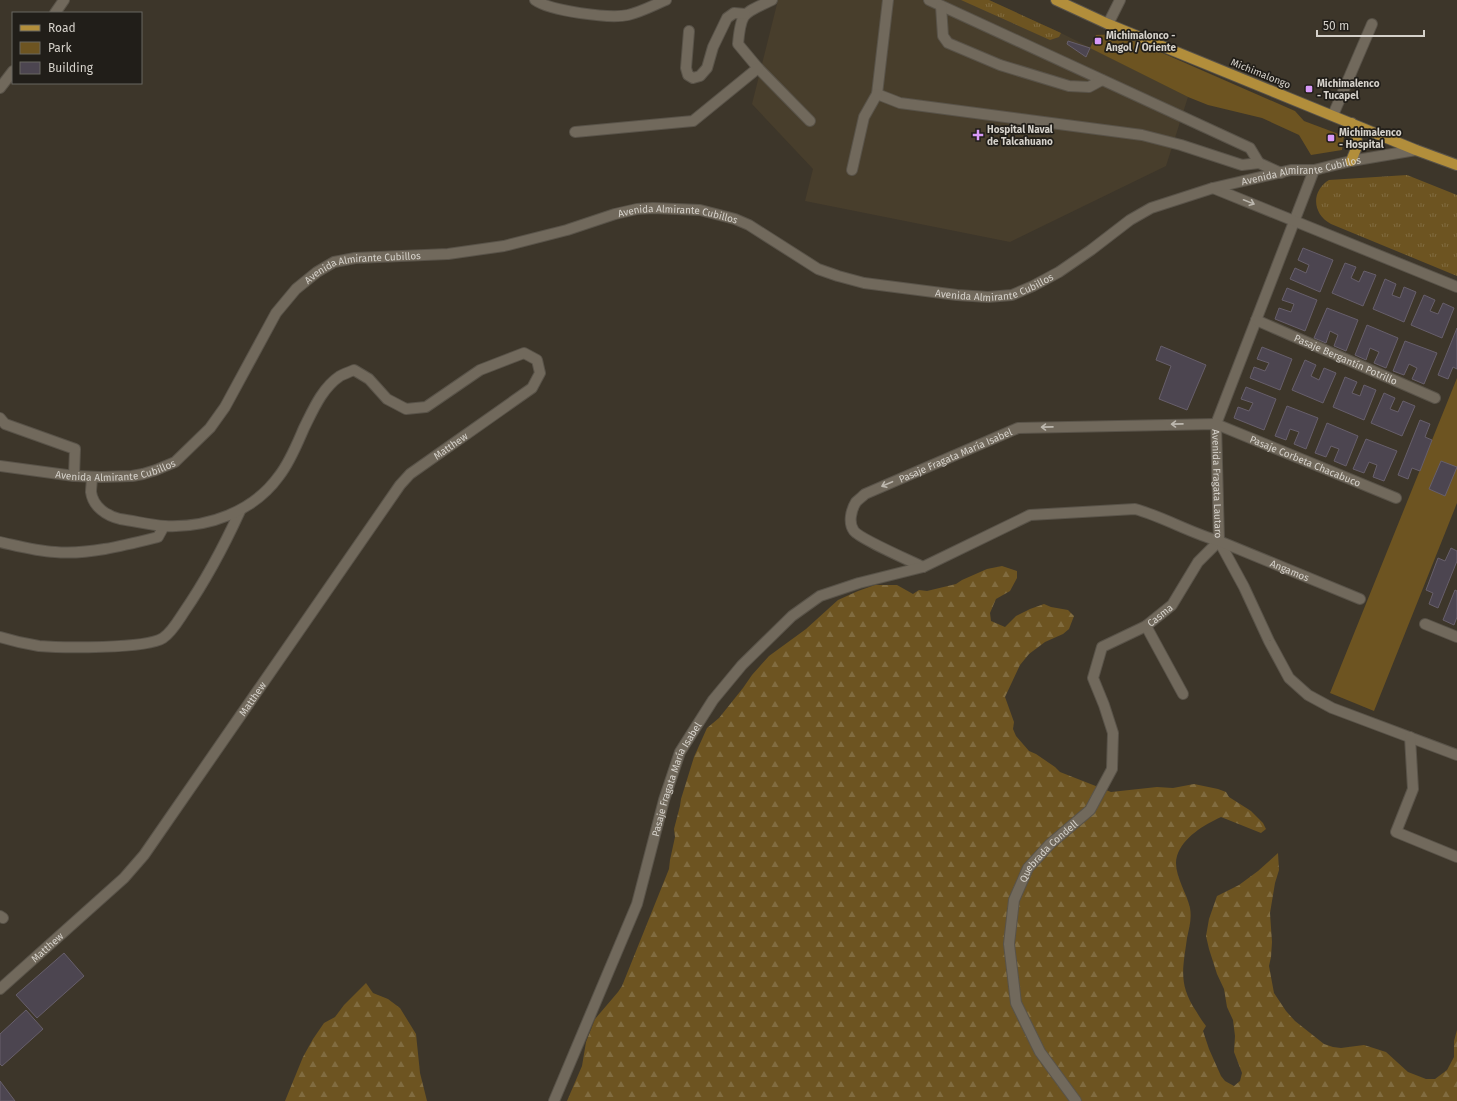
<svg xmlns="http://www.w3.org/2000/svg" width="1457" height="1101" viewBox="0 0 1457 1101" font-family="'Fira Sans',sans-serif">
<defs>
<pattern id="grass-tufts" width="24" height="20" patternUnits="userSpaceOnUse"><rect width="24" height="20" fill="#6d5421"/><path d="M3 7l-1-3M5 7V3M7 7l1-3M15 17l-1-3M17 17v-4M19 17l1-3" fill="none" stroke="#816c40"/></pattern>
<pattern id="forest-firs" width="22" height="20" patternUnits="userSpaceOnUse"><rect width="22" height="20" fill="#6d5421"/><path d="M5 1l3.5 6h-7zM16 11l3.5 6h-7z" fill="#816c40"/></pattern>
</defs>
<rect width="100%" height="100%" fill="#3d362a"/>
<!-- built -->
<path fill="#483e2c" d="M778 0H989L1061 33 1188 97 1166 166 1010 242 805 201 813 169 752 104Z"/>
<!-- grass -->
<path fill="url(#grass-tufts)" d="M961 0H989L1061 33 1059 37 1050 40Z
M1407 175 1457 195V276L1331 224C1312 214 1311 191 1329 180Z"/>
<!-- forest -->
<path fill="url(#forest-firs)" d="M1002 566 1017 571V578L1010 591 996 599 990 613 991 621 1005 627 1016 616 1030 609 1044 604 1051 607 1068 610 1074 616 1069 629 1063 634 1045 642 1029 654 1020 665 1005 697 1014 722 1013 729 1016 736 1029 751 1036 754 1055 767 1060 772 1111 792 1157 787 1173 788 1194 784 1218 789 1226 792 1229 797 1251 811 1263 823 1266 829 1261 833 1221 817C1204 825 1183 837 1177 856 1172 872 1187 893 1190 908 1192 919 1189 928 1187 938 1183 968 1178 984 1196 1011 1199 1016 1202 1021 1206 1026L1203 1031 1209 1049 1221 1076 1225 1081 1234 1086 1240 1081 1242 1073 1234 1052 1235 1036 1233 1020 1227 1007 1224 989 1217 974 1209 949 1206 936 1209 919 1217 896 1239 885 1258 871 1278 853 1279 870 1275 883 1270 913 1272 942 1271 957 1269 966 1274 993 1286 1011 1295 1021 1324 1044 1333 1047 1341 1048 1364 1045 1386 1052 1408 1072 1426 1079H1435L1447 1070 1454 1057V1041L1457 1030V1101H567L582 1066 586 1042 595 1019 618 992 622 986 669 869 670 860 675 837 674 829 680 806 681 799 694 757 707 728 719 718 743 688 752 675 769 656 806 629 838 600 858 591 875 585H897L913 594 919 590 927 591 956 584 962 580 987 569Z
M366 983 373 993 388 999 400 1008 416 1034 420 1073 427 1101H285L303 1057 313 1039 324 1023 335 1017 344 1005Z"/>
<!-- park -->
<path fill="#6d5421" d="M1119 34 1295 111 1304 121 1344 136 1342 150 1311 155 1299 135 1262 118 1208 105 1188 97 1090 48 1096 35Z
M1457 378V503L1374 711 1330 693Z"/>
<!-- building -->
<path fill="#4c4550" stroke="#675f6b" d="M1068 41 1090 48 1086 57 1067 44Z
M1303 248 1333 260 1320 292 1290 279 1295 268 1306 273 1309 265 1298 260Z
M1345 263 1356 267 1351 278 1359 282 1364 271 1376 275 1363 306 1332 293Z
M1385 279 1396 284 1392 295 1400 298 1404 287 1416 292 1404 322 1373 309Z
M1287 288 1317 300 1305 331 1275 319 1279 308 1291 312 1294 304 1282 300Z
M1424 295 1435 300 1430 311 1438 314 1443 303 1454 308 1442 338 1411 325Z
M1327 308 1358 320 1346 351 1334 346 1338 335 1330 331 1326 343 1314 338Z
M1367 325 1398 338 1386 368 1374 363 1379 352 1370 348 1366 360 1355 355Z
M1457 328V369L1453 367 1448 379 1438 375Z
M1405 341 1437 353 1424 384 1412 379 1417 368 1409 364 1404 375 1393 371Z
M1161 346 1206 365 1187 410 1159 399 1171 366 1156 360Z
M1262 347 1292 359 1280 390 1250 378 1254 367 1265 371 1269 363 1257 359Z
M1305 360 1316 365 1311 376 1319 380 1324 368 1336 373 1323 403 1292 390Z
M1345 377 1357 382 1352 393 1360 396 1364 385 1376 390 1364 420 1333 407Z
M1246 387 1276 399 1264 430 1234 418 1238 407 1249 411 1253 403 1241 399Z
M1384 393 1395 398 1390 409 1398 412 1403 401 1415 406 1402 436 1371 423Z
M1287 406 1318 418 1306 449 1294 444 1299 432 1290 429 1286 440 1275 436Z
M1420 420 1430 424 1425 437 1432 440 1420 471 1412 468 1408 479 1398 475Z
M1327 423 1358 436 1346 466 1334 461 1339 449 1331 446 1326 457 1315 453Z
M1366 439 1397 451 1384 481 1373 477 1377 465 1369 462 1364 473 1353 469Z
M1441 461 1457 467 1445 496 1429 489Z
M1451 548 1457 551V561L1438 608 1429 604 1433 593 1426 590 1438 558 1445 561Z
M1455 590 1457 591V617L1454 625 1443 620Z
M64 953 84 976 37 1018 16 995Z
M26 1010 43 1029 2 1066 0 1064V1034Z
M0 1081 15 1101H0Z"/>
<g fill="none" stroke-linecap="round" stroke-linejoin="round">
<!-- minor casing -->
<g stroke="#595349" stroke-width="12">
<g id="minor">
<path d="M535 0C550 11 610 19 628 15 641 12 654 5 666 0"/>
<path d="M772 0C744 14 741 10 738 44L758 68 810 121"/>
<path d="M888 0 877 94 900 103 1142 135 1181 145 1242 165 1259 163 1281 173"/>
<path d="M929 0 1250 148 1259 163"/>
<path d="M941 6 943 36 948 43 1000 65 1069 86 1089 87 1102 80"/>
<path d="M55 13 64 0"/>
<path d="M1108 24 1120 0"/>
<path d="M689 31 686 68 688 75 693 78 700 76 707 68 713 47 727 18 734 13 745 14"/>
<path d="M0 88 13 71"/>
<path d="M1333 115 1372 24"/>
<path d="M575 132 693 121 758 68"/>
<path d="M852 170 864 117 877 94"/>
<path id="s1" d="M1314 170 1216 424 1219 541 1244 587 1269 641 1289 678 1308 695 1332 708 1457 755"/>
<path d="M1213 188 1457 287"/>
<path id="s2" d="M1256 320 1435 398"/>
<path d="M0 418 5 424 75 449 74 476"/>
<path id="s3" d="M0 466 74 476 101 477 132 476 143 474 156 470 175 462 210 428 225 407 276 313 296 289 317 272 334 262 355 258 448 254 504 246 567 230 615 214 637 209 653 208 700 210 735 219 749 225 818 269 838 276 864 283 957 295 988 297 1012 295 1033 286 1059 272 1091 250 1130 220 1151 208 1213 188 1291 170H1314L1351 161 1416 150"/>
<path d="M0 542C18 546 36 551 55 552 88 555 126 545 158 537L164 526"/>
<path id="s4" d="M923 567C911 561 860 539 854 531 848 523 851 510 856 502 859 499 863 496 865 494L1018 428 1216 424 1396 498"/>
<path d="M1425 624 1457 637"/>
<path d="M0 637C13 641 26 644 39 646 61 648 146 649 163 638 172 632 178 621 184 612 206 580 224 546 240 511"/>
<path id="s5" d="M1183 694 1146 626 1172 605 1198 562 1219 541"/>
<path d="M1410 737 1413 789 1396 832 1457 857"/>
<path d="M0 916 3 918"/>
<path id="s6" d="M0 989 124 878 144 855 400 485 410 474 532 388 540 373 537 360 524 353 480 370 426 407 406 409 387 399 369 379 354 370C349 372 344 374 340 376 322 388 313 410 304 428 297 444 290 462 279 476 253 512 208 528 165 526 150 525 135 521 120 519 107 516 93 507 91 492 91 487 92 482 92 477"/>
<path id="s7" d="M554 1101 637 904 664 800 680 752 713 700 742 665 792 616 820 596 859 583 923 567 1030 515 1135 509C1164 517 1190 533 1219 541L1360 599"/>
<path id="s8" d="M1076 1101 1040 1052 1016 1003 1009 944 1014 900 1028 868 1050 844 1090 810 1112 769 1113 733 1104 705 1093 678 1102 647 1146 626"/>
</g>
</g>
<!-- major casing -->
<g stroke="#595349" stroke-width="12">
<path id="major" d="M1056 0 1108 24 1416 150 1457 165
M1351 161 1358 144 1352 123"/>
</g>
<!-- minor -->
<use href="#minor" stroke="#71695c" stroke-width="10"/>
<!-- major -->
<use href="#major" stroke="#b28e3b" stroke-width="10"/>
</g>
<!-- one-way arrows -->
<defs><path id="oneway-shaft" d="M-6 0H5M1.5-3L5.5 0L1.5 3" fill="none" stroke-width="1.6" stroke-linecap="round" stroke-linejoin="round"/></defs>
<g stroke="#bcb7ae">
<use href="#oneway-shaft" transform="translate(1249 202) rotate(22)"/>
<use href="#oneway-shaft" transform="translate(1177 424) rotate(179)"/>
<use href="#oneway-shaft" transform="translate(1047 427) rotate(179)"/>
<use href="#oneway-shaft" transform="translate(887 484) rotate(157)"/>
</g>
<!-- markers -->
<g fill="#d89af8" stroke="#211e19" stroke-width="1.5">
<rect x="1094" y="37" width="8" height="8" rx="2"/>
<rect x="1305" y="85" width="8" height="8" rx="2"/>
<path d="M976 129h4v4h4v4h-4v4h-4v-4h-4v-4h4z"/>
<rect x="1327" y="134" width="8" height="8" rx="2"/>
</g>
<g text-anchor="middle" stroke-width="3.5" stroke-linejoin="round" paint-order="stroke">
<!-- poi labels -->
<g font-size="10" font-weight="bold" fill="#d5d1ca" stroke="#211e19" text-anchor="start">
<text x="1106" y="39">Michimalonco -<tspan x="1106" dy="12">Angol / Oriente</tspan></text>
<text x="1317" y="87">Michimalenco<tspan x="1317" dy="12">- Tucapel</tspan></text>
<text x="987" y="133">Hospital Naval<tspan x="987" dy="12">de Talcahuano</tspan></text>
<text x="1339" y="136">Michimalenco<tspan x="1339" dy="12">- Hospital</tspan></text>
</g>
<!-- street labels -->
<g font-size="10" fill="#d5d1ca" stroke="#211e19">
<text transform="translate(1261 73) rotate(22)" y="4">Michimalongo</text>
<text dy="4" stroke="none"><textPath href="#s3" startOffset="1460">Avenida Almirante Cubillos</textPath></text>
<text dy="4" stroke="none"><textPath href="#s3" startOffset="788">Avenida Almirante Cubillos</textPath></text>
<text dy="4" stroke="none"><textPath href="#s3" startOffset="464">Avenida Almirante Cubillos</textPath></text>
<text dy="4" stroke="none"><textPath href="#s3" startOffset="1124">Avenida Almirante Cubillos</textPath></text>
<text dy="4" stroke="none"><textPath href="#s2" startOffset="98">Pasaje Bergantín Potrillo</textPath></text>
<text dy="4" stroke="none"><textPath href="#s6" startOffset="711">Matthew</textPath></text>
<text dy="4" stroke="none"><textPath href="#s4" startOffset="219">Pasaje Fragata María Isabel</textPath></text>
<text dy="4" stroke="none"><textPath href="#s4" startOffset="582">Pasaje Corbeta Chacabuco</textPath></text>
<text dy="4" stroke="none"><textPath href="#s3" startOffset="117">Avenida Almirante Cubillos</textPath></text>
<text dy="4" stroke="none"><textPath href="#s1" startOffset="332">Avenida Fragata Lautaro</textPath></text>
<text dy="4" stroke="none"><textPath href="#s7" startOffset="1081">Angamos</textPath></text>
<text dy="4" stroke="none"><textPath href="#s5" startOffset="95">Casma</textPath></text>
<text dy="4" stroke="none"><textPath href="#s6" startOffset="387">Matthew</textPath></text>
<text dy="4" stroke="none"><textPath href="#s7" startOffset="345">Pasaje Fragata María Isabel</textPath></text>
<text dy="4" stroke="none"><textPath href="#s8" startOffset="280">Quebrada Condell</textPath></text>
<text dy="4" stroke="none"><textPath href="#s6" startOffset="63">Matthew</textPath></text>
</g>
</g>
<!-- legend -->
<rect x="12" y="12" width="130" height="72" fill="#211e19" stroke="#696660"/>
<rect x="20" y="25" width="20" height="6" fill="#b28e3b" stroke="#696660"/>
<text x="48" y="32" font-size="12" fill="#d5d1ca">Road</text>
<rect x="20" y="42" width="20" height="12" fill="#6d5421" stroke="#696660"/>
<text x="48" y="52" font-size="12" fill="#d5d1ca">Park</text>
<rect x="20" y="62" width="20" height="12" fill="#4c4550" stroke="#696660"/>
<text x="48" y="72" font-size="12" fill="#d5d1ca">Building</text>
<!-- scale -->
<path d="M1317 30v6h107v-6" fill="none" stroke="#d5d1ca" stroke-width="2"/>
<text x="1323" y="30" font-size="12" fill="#d5d1ca" stroke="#211e19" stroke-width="3" paint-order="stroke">50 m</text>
</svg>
